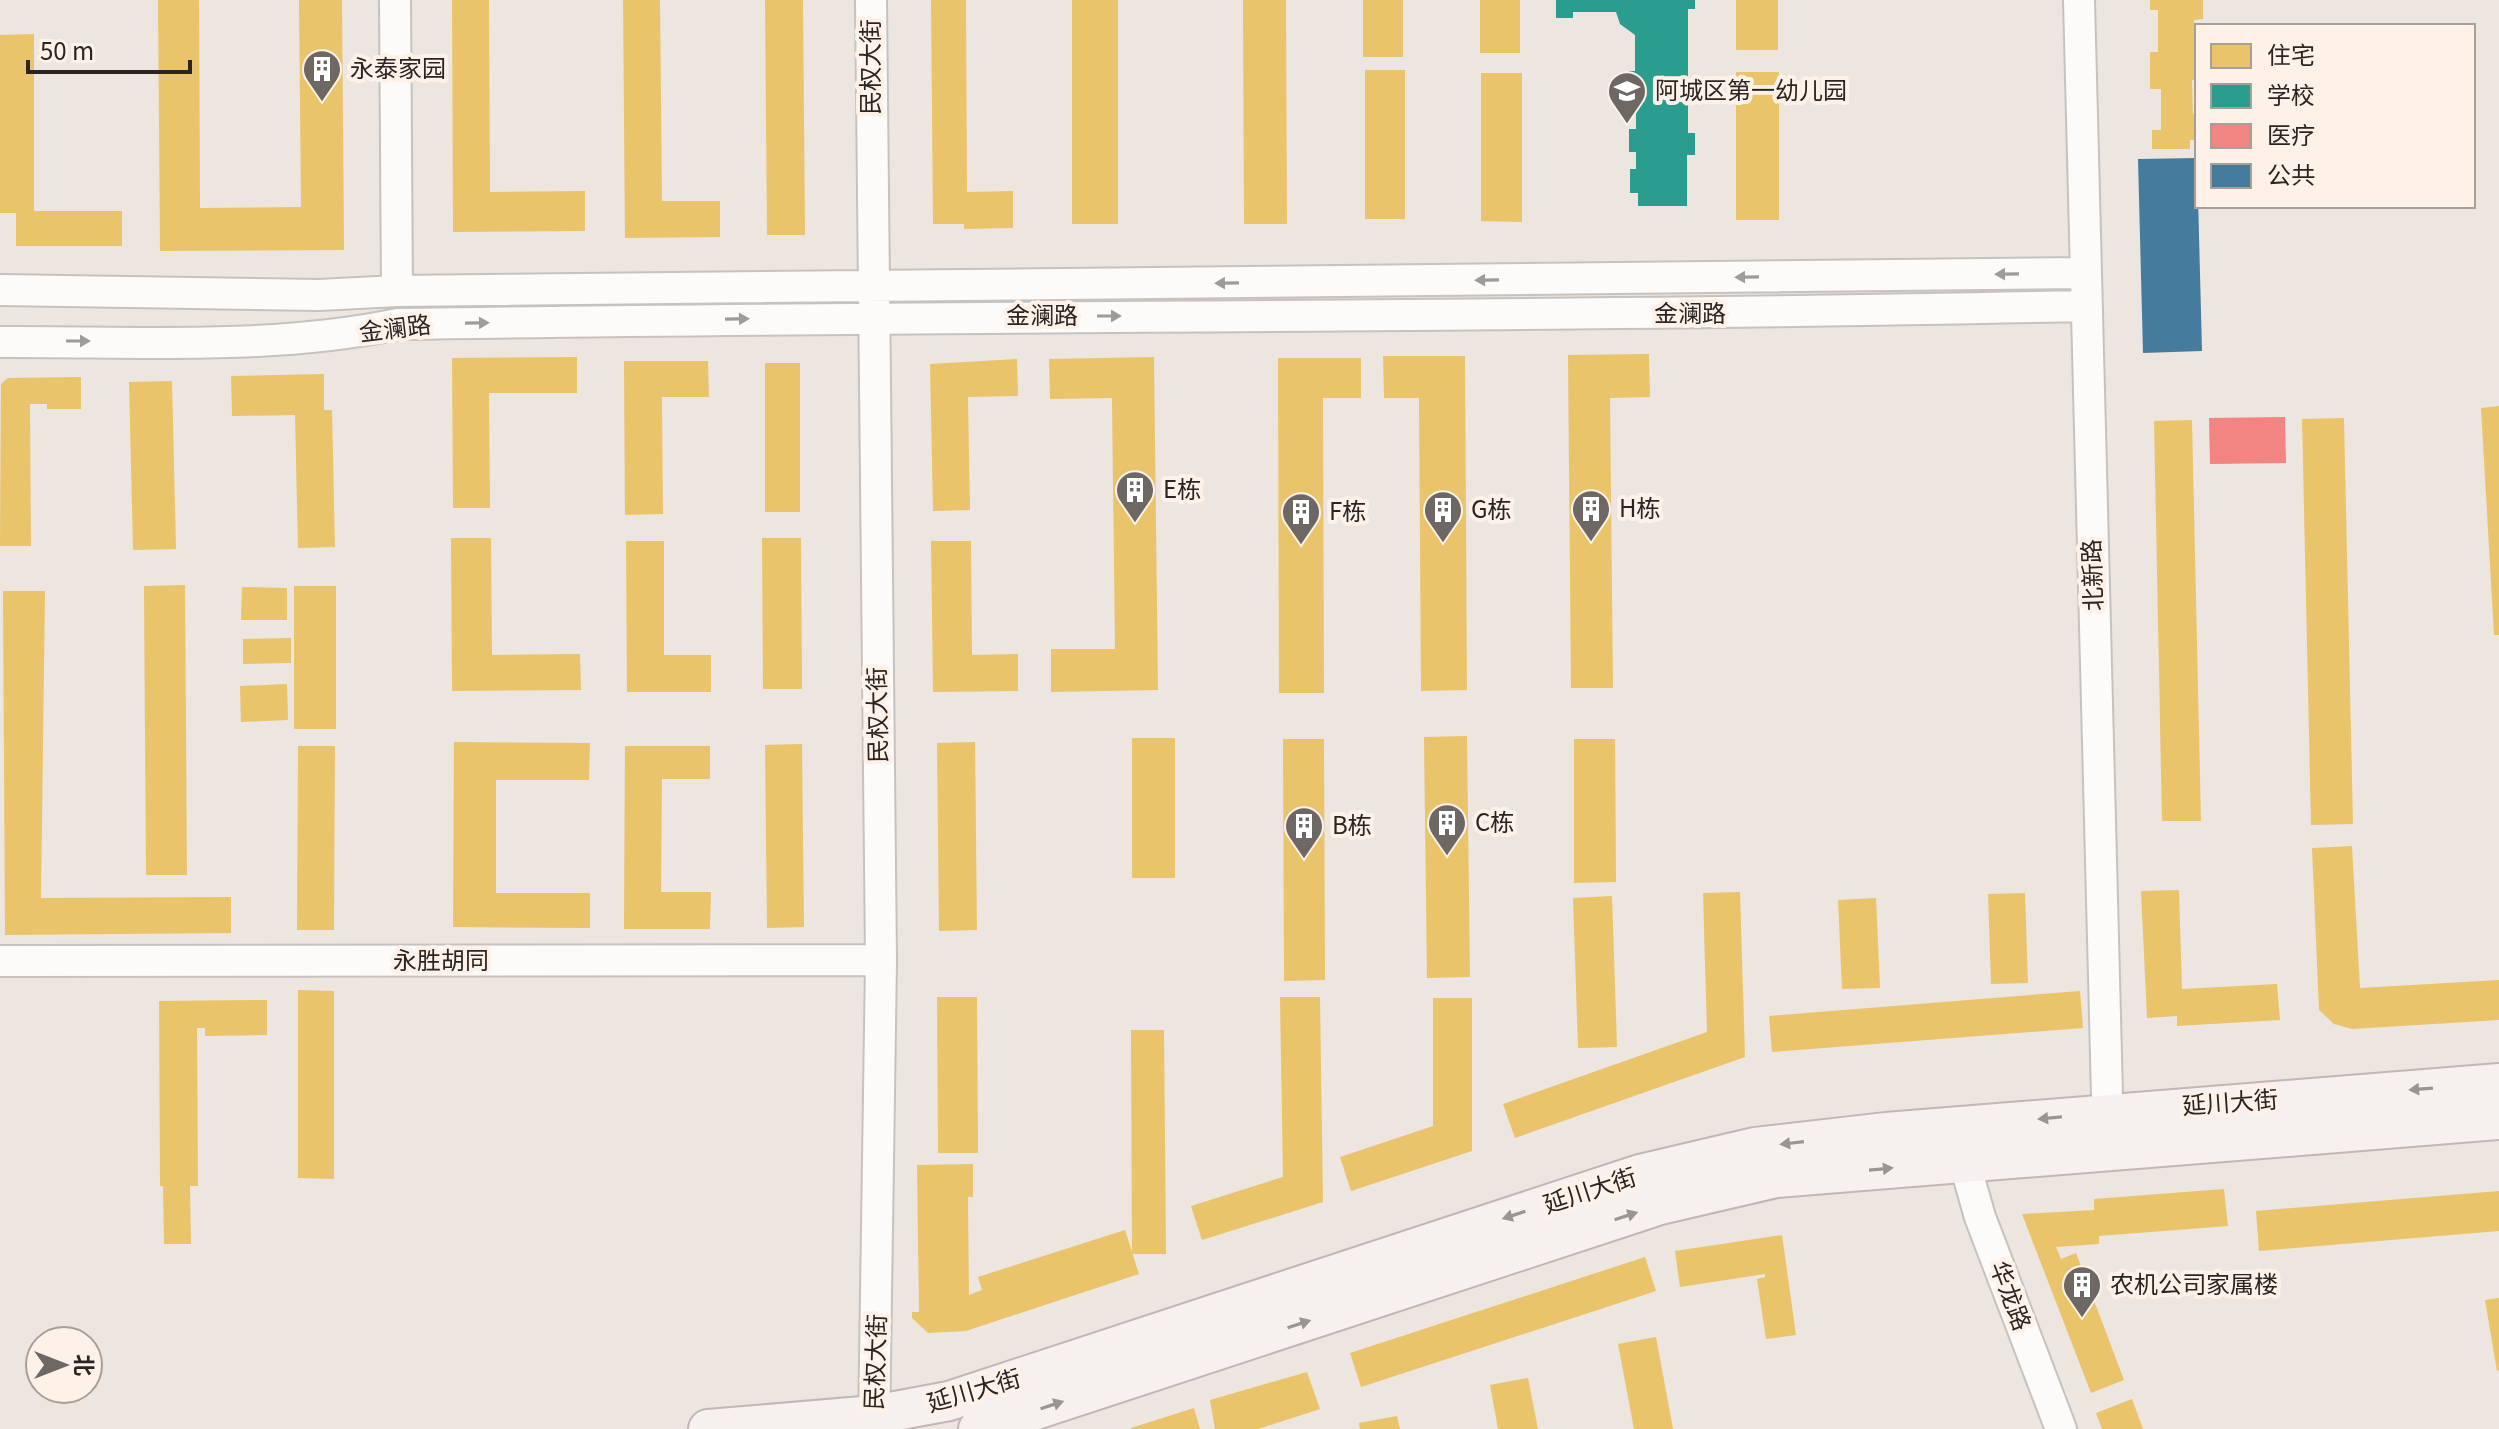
<svg xmlns="http://www.w3.org/2000/svg" width="2499" height="1429" viewBox="0 0 2499 1429" font-family="Georgia,'Noto Sans SC',serif">
<rect width="100%" height="100%" fill="#ece5e0"/>
<!-- homes -->
<path fill="#e9c46a" d="M158 0H199L200 208 301 207 299 0H342L344 250 160 251Z
M452 0H489L490 192 585 191V231L453 232Z
M623 0H660L662 201H720V237L625 238Z
M765 0H803L805 235H767Z
M931 0H966L967 192 1013 191V228L964 229V224H933Z
M1072 0H1118V224H1072Z
M1243 0H1286L1287 224H1244Z
M1363 0H1403V57H1363Z
M1480 0H1520V53H1480Z
M1736 0H1778V50H1736Z
M2150 0H2203V19L2194 20 2197 80H2192L2193 114H2197V133L2195 140H2190V149H2152V130H2161V89H2150V52H2158V10H2150Z
M34 34V211H122V246H16V213H0V35Z
M1365 70H1405V219H1365Z
M1736 72H1779V220H1736Z
M1481 73H1522V222L1481 221Z
M1649 354 1650 397 1610 398 1613 688H1571L1568 355Z
M1383 356H1465L1467 690 1421 691 1419 398H1384Z
M577 357V393H489L490 508H453L452 358Z
M1154 357 1158 690 1051 692V649H1115L1112 398 1050 399 1049 359Z
M1278 358H1361V398H1323L1324 693H1279Z
M1017 359 1018 396 968 397 970 510 933 511 930 364Z
M624 361H708L709 397H662L663 514 625 515Z
M765 363H800V512H765Z
M324 374V410H332L335 547 298 548 295 415 232 416 231 376Z
M81 377V409H47V404H30L31 546H0L1 384 8 378Z
M172 381 176 549 133 550 129 382Z
M2499 406V635H2494L2481 408Z
M2344 418 2353 824 2311 825 2302 419Z
M2192 420 2201 821H2162L2154 421Z
M451 538H491L492 655 580 654 581 690 452 691Z
M762 538H801L802 689H763Z
M626 541H664V655H711V692H627Z
M931 541H971L972 655 1018 654V691L933 692Z
M185 585 187 875H146L144 586Z
M294 586H336V729H294Z
M242 587 287 588V620H241Z
M3 591H45L41 898 231 897V933L5 935Z
M291 638V663L243 664V639Z
M287 684 288 720 241 722 240 686Z
M1467 736 1470 977 1427 978 1424 737Z
M1132 738H1175V878H1132Z
M1283 739H1324L1325 980 1284 981Z
M1574 739H1615L1616 882 1574 883Z
M454 742 590 743 589 780H496V893H590V928L453 927Z
M975 742 977 930 939 931 937 743Z
M802 744 804 927 767 928 765 745Z
M298 746H335L334 930H297Z
M625 746H710V779H662L661 892H711L710 929H624Z
M2352 846 2360 988 2499 980V1020L2352 1029 2334 1024 2319 1010 2312 848Z
M2179 890 2182 989 2277 984 2280 1020 2177 1026V1016L2147 1018 2141 891Z
M1740 892 1745 1057 1515 1138 1503 1104 1707 1032 1703 893Z
M2025 893 2028 983 1991 984 1988 894Z
M1612 896 1617 1047 1578 1048 1573 898Z
M1876 898 1880 988 1842 989 1838 900Z
M298 990 334 991V1179L298 1178Z
M2080 991 2083 1028 1772 1052 1769 1016Z
M937 997H977L978 1153H938Z
M1280 997H1320L1323 1202 1202 1240 1191 1206 1283 1177Z
M1433 998H1472V1151L1351 1191 1340 1157 1433 1126Z
M267 1000V1035L205 1036V1028H197L198 1186H190L191 1244H164L163 1186H160L159 1001Z
M1131 1030H1164L1166 1254H1132Z
M973 1164V1197H968L969 1295 982 1290 978 1277 1125 1230 1139 1274 966 1331 928 1333 912 1318V1312H919L917 1165Z
M2224 1189 2228 1226 2099 1236V1244L2056 1247 2061 1259 2076 1253 2124 1380 2091 1393 2022 1214 2094 1210V1199Z
M2499 1191V1231L2259 1251 2256 1211Z
M1782 1235 1796 1335 1766 1339 1757 1279 1765 1277V1274L1680 1287 1675 1251Z
M1645 1257 1656 1291 1361 1387 1350 1353Z
M2499 1298V1370L2497 1371 2485 1300Z
M1656 1337 1673 1429H1634L1618 1344Z
M1307 1372 1320 1409 1258 1429H1215L1210 1400Z
M1528 1378 1538 1429H1498L1490 1385Z
M2132 1399 2143 1429H2102L2096 1413Z
M1194 1408 1200 1429H1131V1428Z
M1397 1416 1400 1429H1360L1359 1423Z"/>
<!-- schools -->
<path fill="#2a9d8f" d="M1556 0H1695V9H1688V133H1695V155H1687V206H1638V193H1630V169H1636V152H1629V129H1636V95H1629V71H1635V35L1620 24 1616 12H1573V18H1556Z"/>
<!-- health -->
<path fill="#f28482" d="M2285 417 2286 463 2210 464 2209 418Z"/>
<!-- public -->
<path fill="#457b9d" d="M2197 158 2202 351 2143 353 2138 159Z"/>
<g fill="none" stroke-linecap="round" stroke-linejoin="round">
<!-- minor casing -->
<g stroke="#c7c2be" stroke-width="34">
<path id="minor" d="M395 0 397 291
M871 0 881 960 874 1429
M2079 0 2108 1134
M0 290 319 295 397 291 2085 273
M0 342C132 341 269 351 398 324 961 315 1523 318 2086 306
M0 961 881 960
M1964 1161 1980 1217 2061 1429"/>
</g>
<!-- major casing -->
<g stroke="#c3b6b4" stroke-width="42">
<path id="major" d="M708 1429 874 1415 949 1401 1640 1174 1755 1147 1886 1132 2499 1083
M978 1429 1660 1205 1776 1178 2499 1120"/>
</g>
<!-- minor -->
<use href="#minor" stroke="#fcfbfa" stroke-width="30"/>
<!-- major -->
<use href="#major" stroke="#f6f0ef" stroke-width="38"/>
</g>
<!-- one-way arrows -->
<defs><path id="oneway-solid" d="M-6-.8H1V-3.2L6.5 0L1 3.2V.8H-6Z" transform="scale(2)"/></defs>
<g fill="#9e9b99">
<use href="#oneway-solid" transform="translate(2007 274) rotate(179)"/>
<use href="#oneway-solid" transform="translate(1747 277) rotate(179)"/>
<use href="#oneway-solid" transform="translate(1487 280) rotate(179)"/>
<use href="#oneway-solid" transform="translate(1227 283) rotate(179)"/>
<use href="#oneway-solid" transform="translate(1109 316)"/>
<use href="#oneway-solid" transform="translate(737 319) rotate(-1)"/>
<use href="#oneway-solid" transform="translate(477 323) rotate(-1)"/>
<use href="#oneway-solid" transform="translate(78 341)"/>
</g>
<g fill="#9a9593">
<use href="#oneway-solid" transform="translate(2421 1089) rotate(176)"/>
<use href="#oneway-solid" transform="translate(2050 1118) rotate(175)"/>
<use href="#oneway-solid" transform="translate(1792 1143) rotate(173)"/>
<use href="#oneway-solid" transform="translate(1881 1169) rotate(-5)"/>
<use href="#oneway-solid" transform="translate(1514 1215) rotate(162)"/>
<use href="#oneway-solid" transform="translate(1626 1216) rotate(-18)"/>
<use href="#oneway-solid" transform="translate(1299 1324) rotate(-18)"/>
<use href="#oneway-solid" transform="translate(1052 1405) rotate(-18)"/>
</g>
<!-- icons -->
<defs>
<g id="building-pin" transform="scale(2)"><path d="M0 17L-7.5 6A9.5 9.5 0 1 1 7.5 6Z" fill="#6e6864" stroke="#fef1e8"/><path d="M-4-6H4V6H1V3H-1V6H-4ZM-2.5-4.3h1.7v1.8h-1.7ZM.8-4.3h1.7v1.8H.8ZM-2.5-1h1.7V.8h-1.7ZM.8-1h1.7V.8H.8Z" fill="#fff"/></g>
<g id="school-pin" transform="scale(2)"><path d="M0 17L-7.5 6A9.5 9.5 0 1 1 7.5 6Z" fill="#6e6864" stroke="#fef1e8"/><path d="M0-5L7-2L0 1L-7-2ZM-4 1L0 2.5L4 1V4Q0 6-4 4Z" fill="#fff"/></g>
</defs>
<g fill-rule="evenodd">
<use href="#building-pin" x="322" y="69"/>
<use href="#school-pin" x="1627" y="91"/>
<use href="#building-pin" x="1135" y="490"/>
<use href="#building-pin" x="1591" y="509"/>
<use href="#building-pin" x="1443" y="510"/>
<use href="#building-pin" x="1301" y="512"/>
<use href="#building-pin" x="1447" y="823"/>
<use href="#building-pin" x="1304" y="826"/>
<use href="#building-pin" x="2082" y="1285"/>
</g>
<g text-anchor="middle" stroke-width="8" stroke-linejoin="round" paint-order="stroke">
<!-- street labels -->
<g font-size="24" fill="#2a2522" stroke="#fef1e8">
<text transform="translate(871 67) rotate(-90)" y="8">民权大街</text>
<text x="1690" y="322">金澜路</text>
<text x="1042" y="324">金澜路</text>
<text transform="translate(395 329) rotate(-7)" y="8">金澜路</text>
<text transform="translate(2093 575) rotate(-92)" y="8">北新路</text>
<text transform="translate(878 715) rotate(-91)" y="8">民权大街</text>
<text x="441" y="969">永胜胡同</text>
<text transform="translate(2230 1103) rotate(-4)" y="8">延川大街</text>
<text transform="translate(1590 1191) rotate(-18)" y="8">延川大街</text>
<text transform="translate(2010 1296) rotate(69)" y="8">华龙路</text>
<text transform="translate(876 1362) rotate(-88)" y="8">民权大街</text>
<text transform="translate(974 1391) rotate(-16)" y="8">延川大街</text>
</g>
<!-- poi labels -->
<g font-size="24" fill="#2a2522" stroke="#fef1e8" text-anchor="start">
<text x="350" y="77">永泰家园</text>
<text x="1655" y="99">阿城区第一幼儿园</text>
<text x="1163" y="498">E栋</text>
<text x="1619" y="517">H栋</text>
<text x="1471" y="518">G栋</text>
<text x="1329" y="520">F栋</text>
<text x="1475" y="831">C栋</text>
<text x="1332" y="834">B栋</text>
<text x="2110" y="1293">农机公司家属楼</text>
</g>
</g>
<!-- legend -->
<rect x="2195" y="24" width="280" height="184" fill="#fef1e8" stroke="#a99f99" stroke-width="2"/>
<rect x="2211" y="44" width="40" height="24" fill="#e9c46a" stroke="#a99f99" stroke-width="2"/>
<text x="2267" y="64" font-size="24" fill="#2a2522">住宅</text>
<rect x="2211" y="84" width="40" height="24" fill="#2a9d8f" stroke="#a99f99" stroke-width="2"/>
<text x="2267" y="104" font-size="24" fill="#2a2522">学校</text>
<rect x="2211" y="124" width="40" height="24" fill="#f28482" stroke="#a99f99" stroke-width="2"/>
<text x="2267" y="144" font-size="24" fill="#2a2522">医疗</text>
<rect x="2211" y="164" width="40" height="24" fill="#457b9d" stroke="#a99f99" stroke-width="2"/>
<text x="2267" y="184" font-size="24" fill="#2a2522">公共</text>
<!-- north arrow -->
<g transform="translate(64 1365) rotate(90)"><circle r="38" fill="#fef1e8" stroke="#a99f99" stroke-width="2"/>
<path d="M0-6L14 30L0 20L-14 30Z" fill="#6e6864"/>
<text y="-12" font-size="22" font-weight="bold" text-anchor="middle" fill="#2a2522">北</text>
</g>
<!-- scale -->
<path d="M28 60v12h162v-12" fill="none" stroke="#2a2522" stroke-width="4"/>
<text x="40" y="60" font-size="24" fill="#2a2522" stroke="#fef1e8" stroke-width="6" paint-order="stroke">50 m</text>
</svg>
